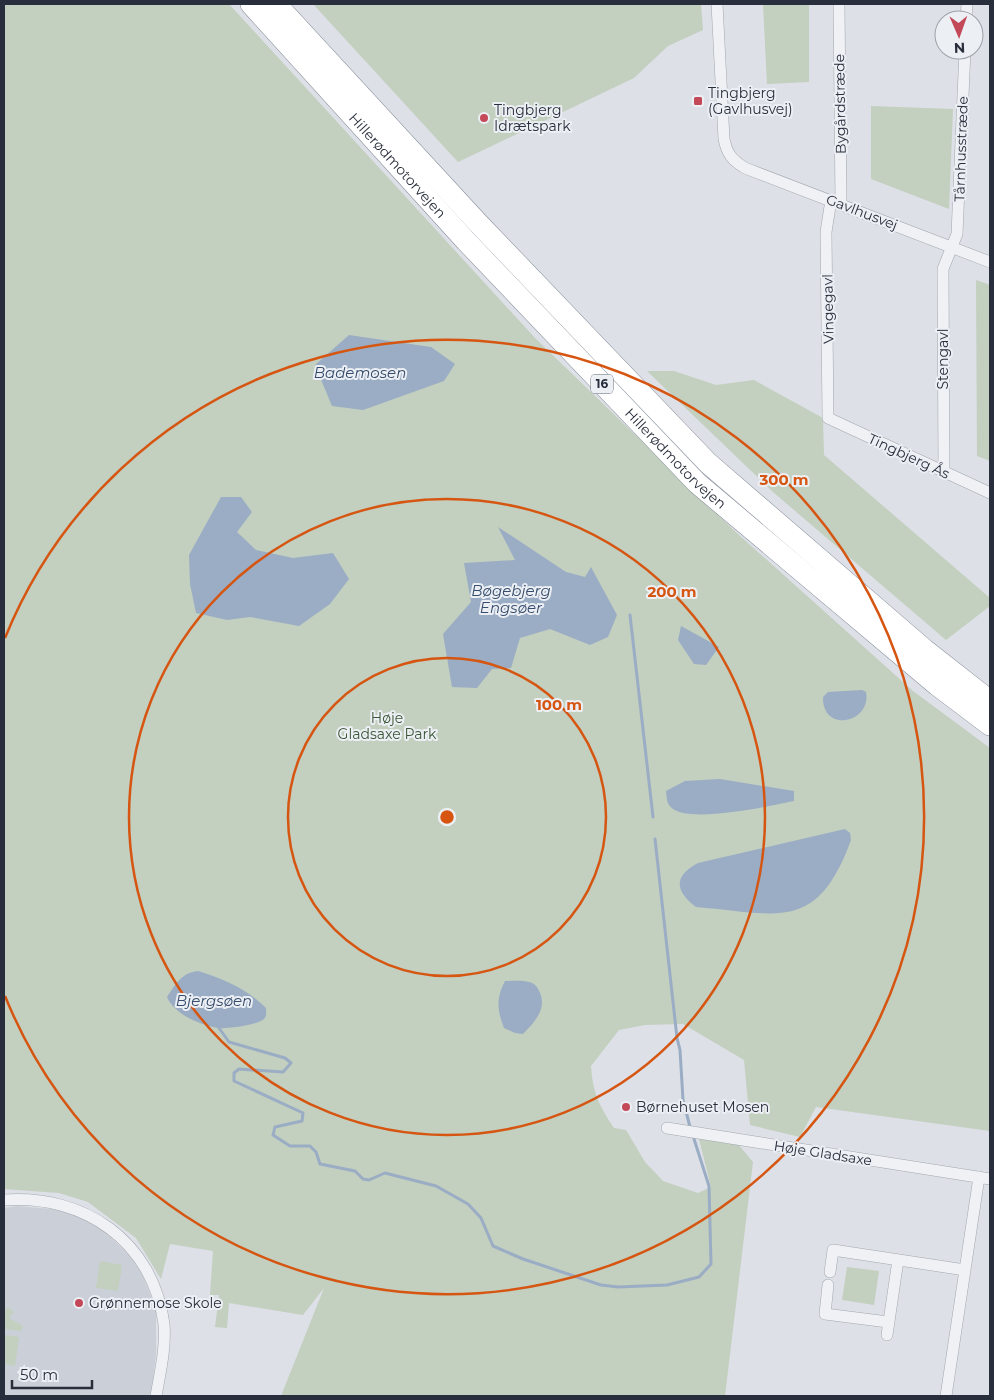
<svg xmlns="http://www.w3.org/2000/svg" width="994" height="1400" viewBox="0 0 994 1400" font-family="Montserrat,sans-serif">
<rect width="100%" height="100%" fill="#dde0e6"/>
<!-- built -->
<path fill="#cbcfd7" d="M17 1206 62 1210 80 1216 103 1230 129 1255 142 1274 156 1309V1355L151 1396H4V1208Z"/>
<!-- green -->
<path fill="#c3cfbf" d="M4 4H229L536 339 739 535 913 691 990 748V1131L816 1107 800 1137 750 1125 744 1060 683 1024 645 1025 619 1030 591 1066C593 1094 599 1105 614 1128L626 1130 645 1162 663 1181 698 1193 711 1187 699 1139 738 1144 753 1162 725 1396H281L324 1288 303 1315 229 1303 227 1328 215 1327 219 1295H210L213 1251 170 1244 161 1279 136 1238 88 1202 59 1193 4 1189Z
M313 4H701L703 30 668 46 634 78 458 162Z
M763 4H809V82L767 84Z
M871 106 953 109 949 209 871 179Z
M976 280 990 285V461L977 456Z
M647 371H674L716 385 754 380 823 418 824 455 990 598V606L946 640 773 492Z
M100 1261 122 1265 118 1291 96 1288Z
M847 1267 879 1271 874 1305 842 1300Z
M9 1308 14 1312 9 1318 23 1326 21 1331 4 1329V1309Z
M4 1335 19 1337 15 1366 4 1364Z"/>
<!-- water -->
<path fill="#9aadc4" d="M349 335 431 347 455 364 444 381 363 410 332 406 315 365Z
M221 497H241L252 512 237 532 256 550 293 558 333 553 349 579 330 604 299 626 250 617 227 620 196 613 190 584 189 555Z
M498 527 566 572 585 577 591 567 617 615 608 637 590 645 550 629 520 638 511 668 492 669 477 688 452 687 443 634 471 602 464 563 515 560Z
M681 626 719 647 706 665 694 664 678 640Z
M862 690 866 692C872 723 822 734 823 697L828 692Z
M720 779 794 791V801C769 806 693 823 673 809 666 804 667 798 666 791L685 781Z
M845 829 850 833 851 840C817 933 779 914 696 907 674 890 674 876 698 863Z
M198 971C224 979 247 989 266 1008 266 1012 267 1016 264 1019 257 1025 227 1029 218 1028 200 1025 174 1014 167 997 176 984 181 973 198 971Z
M505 981C513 981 522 980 529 982 535 983 538 988 540 993 547 1009 534 1023 523 1034L515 1033 504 1028C497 1010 496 998 505 981Z"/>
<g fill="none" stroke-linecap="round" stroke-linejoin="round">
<!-- stream -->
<path stroke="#9aadc4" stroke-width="3" d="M630 615 653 817
M655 839 677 1038 680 1050 683 1100 690 1127
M219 1028 229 1042 285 1058 291 1063 283 1072 239 1069 234 1073V1081L303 1113 302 1121 275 1127 273 1135 290 1146H310L316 1152 320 1164 355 1171 363 1179 369 1180 385 1173 436 1186 468 1204 481 1218 493 1246 523 1259 601 1285 618 1287 667 1285 699 1277 711 1264 709 1186 694 1139"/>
<!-- street casing -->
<g stroke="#a3a7af" stroke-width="12">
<path id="street" d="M717 4 724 139C727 154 732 160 745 168L990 262
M839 4 841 204
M966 20 967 4
M831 200 826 232 828 418 990 493
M944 472 943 269 957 234 965 50
M667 1128 990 1179
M4 1200C84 1194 153 1241 164 1324 166 1348 160 1373 156 1396
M830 1272 833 1250 965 1270
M828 1285 825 1314 888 1322
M887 1335 898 1260
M946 1396 979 1177"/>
</g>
<!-- highway casing -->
<g stroke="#868e9b" stroke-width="22">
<g id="highway">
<path id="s1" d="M251 4 466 241 697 483 937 685 990 725"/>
<path d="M276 4 478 223 708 463 925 650 990 701"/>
</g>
</g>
<!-- street -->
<use href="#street" stroke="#eff1f4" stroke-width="11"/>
<!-- highway -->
<use href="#highway" stroke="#fff" stroke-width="21"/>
</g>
<!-- distance rings -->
<g fill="none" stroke="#d55511" stroke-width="2.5">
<circle cx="447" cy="817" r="159"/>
<circle cx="447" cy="817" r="318"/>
<path d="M5 638A477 477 0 1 1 5 996"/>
</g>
<!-- markers -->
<g fill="#c34959" stroke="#eceff4" stroke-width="2">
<rect x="693" y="96" width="10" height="10" rx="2.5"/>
<circle cx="484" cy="118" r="5"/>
<circle cx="626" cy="1107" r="5"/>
<circle cx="79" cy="1303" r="5"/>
</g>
<g text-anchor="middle" stroke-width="4" stroke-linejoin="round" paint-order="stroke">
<!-- shield labels -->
<rect fill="#eceff4" stroke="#636872" stroke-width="1" x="591" y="374.5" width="22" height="19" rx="4"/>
<g font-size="12" font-weight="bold" fill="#282e3b">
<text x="602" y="388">16</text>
</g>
<!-- poi labels -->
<g font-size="14" fill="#282e3b" stroke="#eceff4" text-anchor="start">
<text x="708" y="98">Tingbjerg<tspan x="708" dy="16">(Gavlhusvej)</tspan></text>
<text x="494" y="115">Tingbjerg<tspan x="494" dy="16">Idrætspark</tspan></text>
<text x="636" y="1112">Børnehuset Mosen</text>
<text x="89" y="1308">Grønnemose Skole</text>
</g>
<!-- street labels -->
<g font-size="14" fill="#282e3b" stroke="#eceff4">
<text transform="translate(840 104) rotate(-91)" y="5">Bygårdstræde</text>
<text transform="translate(961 149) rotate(-88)" y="5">Tårnhusstræde</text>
<text dy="5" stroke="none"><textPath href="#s1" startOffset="218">Hillerødmotorvejen</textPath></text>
<text transform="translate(862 212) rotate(21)" y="5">Gavlhusvej</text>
<text transform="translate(828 309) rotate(-91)" y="5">Vingegavl</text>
<text transform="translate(943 359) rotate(-90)" y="5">Stengavl</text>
<text transform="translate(909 456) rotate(25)" y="5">Tingbjerg Ås</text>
<text dy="5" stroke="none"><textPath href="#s1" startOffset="622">Hillerødmotorvejen</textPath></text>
<text transform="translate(823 1153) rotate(9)" y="5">Høje Gladsaxe</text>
</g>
<!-- park labels -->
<g font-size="14" fill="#3b5636" stroke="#eceff4">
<text x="387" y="723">Høje<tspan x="387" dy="16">Gladsaxe Park</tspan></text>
</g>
<!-- water labels -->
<g font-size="15" font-style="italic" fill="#354c6c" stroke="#eceff4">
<text x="360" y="378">Bademosen</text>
<text x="511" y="596">Bøgebjerg<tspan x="511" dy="17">Engsøer</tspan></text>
<text x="214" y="1006">Bjergsøen</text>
</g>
</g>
<circle cx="447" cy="817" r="8" fill="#d55511" stroke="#eceff4" stroke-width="2.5"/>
<g font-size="15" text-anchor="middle" font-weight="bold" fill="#d55511" stroke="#eceff4" stroke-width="4" stroke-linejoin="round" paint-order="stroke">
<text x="784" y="485">300 m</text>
<text x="672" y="597">200 m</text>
<text x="559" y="710">100 m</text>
</g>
<!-- border -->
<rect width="994" height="1400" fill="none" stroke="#282e3b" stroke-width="10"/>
<!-- north arrow -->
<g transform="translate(959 35) rotate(178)"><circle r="24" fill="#eceff4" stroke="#9ea2aa"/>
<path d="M0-4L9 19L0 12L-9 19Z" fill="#c34959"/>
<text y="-8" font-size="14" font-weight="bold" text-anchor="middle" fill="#282e3b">N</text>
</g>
<!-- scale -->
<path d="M12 1380v8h80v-8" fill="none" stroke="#282e3b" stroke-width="2.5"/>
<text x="20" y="1380" font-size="15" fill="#282e3b" stroke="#eceff4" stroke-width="4" paint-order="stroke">50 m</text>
</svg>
